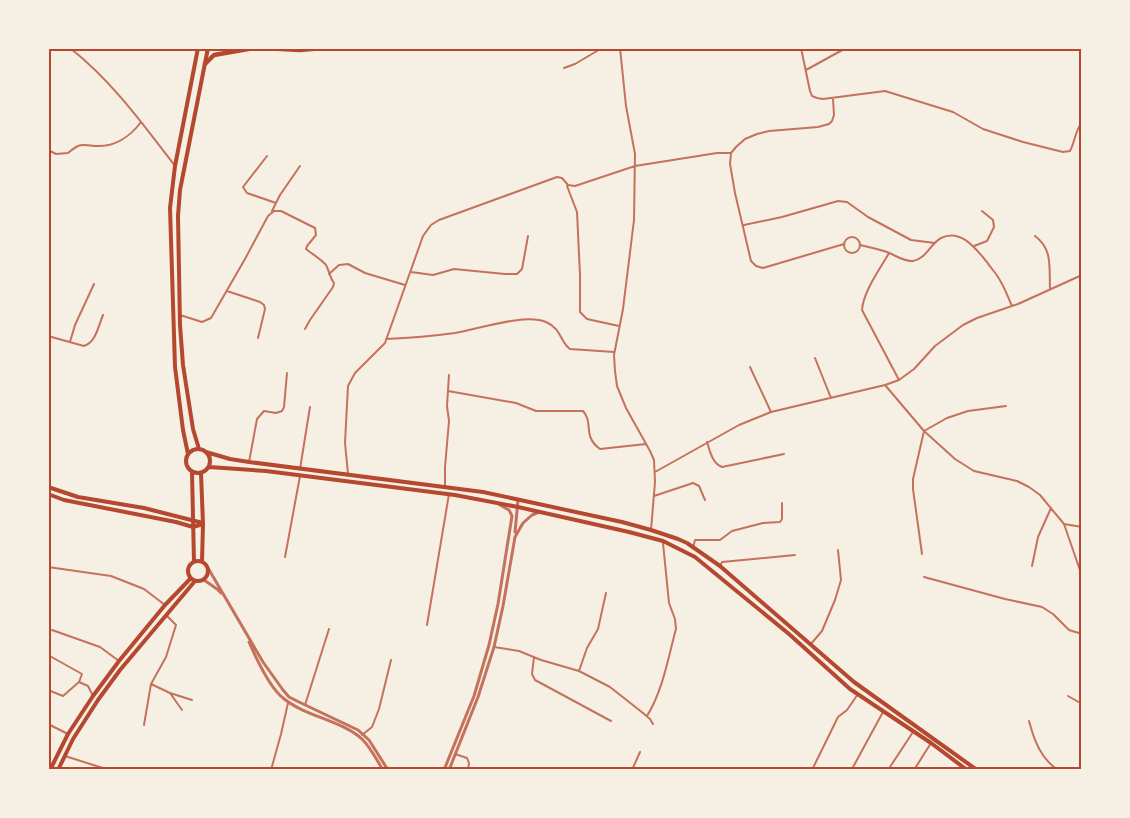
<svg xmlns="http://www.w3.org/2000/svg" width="1130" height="818" viewBox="0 0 1130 818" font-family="Quicksand,sans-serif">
<rect width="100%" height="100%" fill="#f6efe4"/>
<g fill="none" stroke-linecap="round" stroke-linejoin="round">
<!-- minor -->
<path stroke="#c5725c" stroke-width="2" d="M70 48C111 80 143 124 175 166
M620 48 626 106 635 154 634 220 623 309 614 355 615 371 617 386 626 408 650 451 654 460 655 482 651 530
M801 48 810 91 812 96 817 98 823 99 885 91 953 112 983 129 1023 142 1063 152 1070 151C1075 142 1075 131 1082 122
M564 68 575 64 602 48
M806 70 846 48
M833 99 834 115 832 121 829 124 818 127 769 131 757 134 745 139 736 147 731 153 730 164 735 193 751 261 756 266 763 268 844 244
M48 150 56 154 68 153C81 142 81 145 95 146 114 147 130 137 141 122
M267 156 243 187 247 193 276 203
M567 186 577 212 580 275V312L587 319 619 326
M272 211 280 195 300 166
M744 225 782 217 838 201 847 202 868 217 911 240 935 243
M1035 236C1053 249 1049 268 1050 289
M844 245a8 8 0 1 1 16 0a8 8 0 1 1-16 0Z
M860 245C869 247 878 249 887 252 895 255 904 262 913 261 926 259 930 244 941 238 961 228 976 249 987 262 990 267 995 272 998 277 1004 286 1008 297 1012 306
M974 246 987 241 994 227 993 220 982 211
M889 253C880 269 863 292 862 310L899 380
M411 272 433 275 454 269 505 274H517L522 269 528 236
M329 274 339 265 348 264 365 273 405 285
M227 291 260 302 264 305 265 309 258 338
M180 315 202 322 211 318 245 259 268 216 274 211H281L315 228 316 235 307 246 306 249C312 254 321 259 326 265 329 270 330 278 334 283L333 287 310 320 305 329
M48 336 84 346C96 342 98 327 103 315
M386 339C409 338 433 336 455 333 479 329 525 313 546 322 562 329 560 342 570 349L614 352
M70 342 75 325 94 284
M815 358 831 398
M750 367 771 412
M885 385 899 380 914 369 935 346 963 325 977 318 1018 304 1082 275
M448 391 516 403 536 411H583C594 423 582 436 600 449L646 444
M707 442C710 451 712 463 722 467L784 454
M249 462 257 419 264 411 276 413 282 411 284 407 287 373
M300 469 310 407
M655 472 739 425 771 412 885 385 924 431 955 459 974 471 1017 481 1029 487 1040 495 1064 524 1082 576
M348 474 345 443 348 386 355 373 385 343 423 236 431 225 439 220 557 177 562 178 568 185 575 186 635 166 717 153H731
M445 486V467L449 421 447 406 449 375
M654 496 693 483 699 486 705 500
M1064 524 1082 527
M693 548 695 540H720L732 531 763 523 780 522 782 519V503
M922 554 913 489V479L924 431 947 418 968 411 1006 406
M285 557 300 476
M720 566 722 562 795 555
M1032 566 1038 537 1051 508
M48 567 111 576 144 589 165 605
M924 577 1005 599 1042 607 1053 614 1069 630 1082 634
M427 625 449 494
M52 630 100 647 119 661
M810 645 822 631 835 600 841 580 838 550
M494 647 519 651 541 660 579 671 610 687 643 713 650 719 653 724
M48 655 82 674 79 682
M534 657 532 674 535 680 611 721
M579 671 587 648 598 629 606 593
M151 684 166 657 176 625 167 616
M48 690 63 696 79 682 88 686 93 696
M170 693 182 710
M1068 696 1082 704
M305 705 329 629
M647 716C663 690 668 658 676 629L675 619 669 603 663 543
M1029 721C1034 740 1041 759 1058 770
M48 724 68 734
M144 725 151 684 170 693 192 700
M362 735 372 727 379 709 391 660
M455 754 467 758 469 763 468 770
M65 756 109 770
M852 769 883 712
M271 770 281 734 288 703
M632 770 640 752
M812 770 838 717 847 710 858 694
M888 770 913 732
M914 770 931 743"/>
<!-- tertiary -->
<path stroke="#c5725c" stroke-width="3" d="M515 532 518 500
M208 568 263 662 283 690 289 697 301 703 358 730 369 740 388 770
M204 580 217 589 221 593
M249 642C256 658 269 687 283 698 304 716 343 721 362 739 371 748 376 759 383 770
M444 770 474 696 489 645 498 604 512 516 509 510 500 505
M449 770 478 697 494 647 503 606 515 537 523 523 532 515 539 512"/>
<!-- secondary -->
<path stroke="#b5482f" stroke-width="4" d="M186 461a12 12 0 1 1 24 0a12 12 0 1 1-24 0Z
M199 449 193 429 183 365 180 325 178 216 180 190 208 48
M206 452 230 459 249 462 483 492 622 522 651 530 678 539 687 543 720 566 854 682 977 770
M188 454 183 430 175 367 170 208 175 166 198 48
M209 467 266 471 455 495 518 507 629 532 663 541 695 557 789 634 850 689 931 743 967 770
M192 472 194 562
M201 473 203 524 202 562
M48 487 78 497 144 508 203 523
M48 494 64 500 176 522 193 527 203 524
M188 571a10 10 0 1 1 20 0a10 10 0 1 1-20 0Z
M50 770 68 734 93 696 119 661 165 605 191 578
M58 770 73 739 98 700 120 670 195 581"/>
<!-- trunk -->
<path stroke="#b5482f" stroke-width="4.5" d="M262 48 300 50 323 48
M205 64 214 55 254 48"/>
</g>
<!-- border -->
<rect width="1130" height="818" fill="none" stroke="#f6efe4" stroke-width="99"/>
<rect x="50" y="50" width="1030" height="718" fill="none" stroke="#b5482f" stroke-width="2"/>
</svg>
